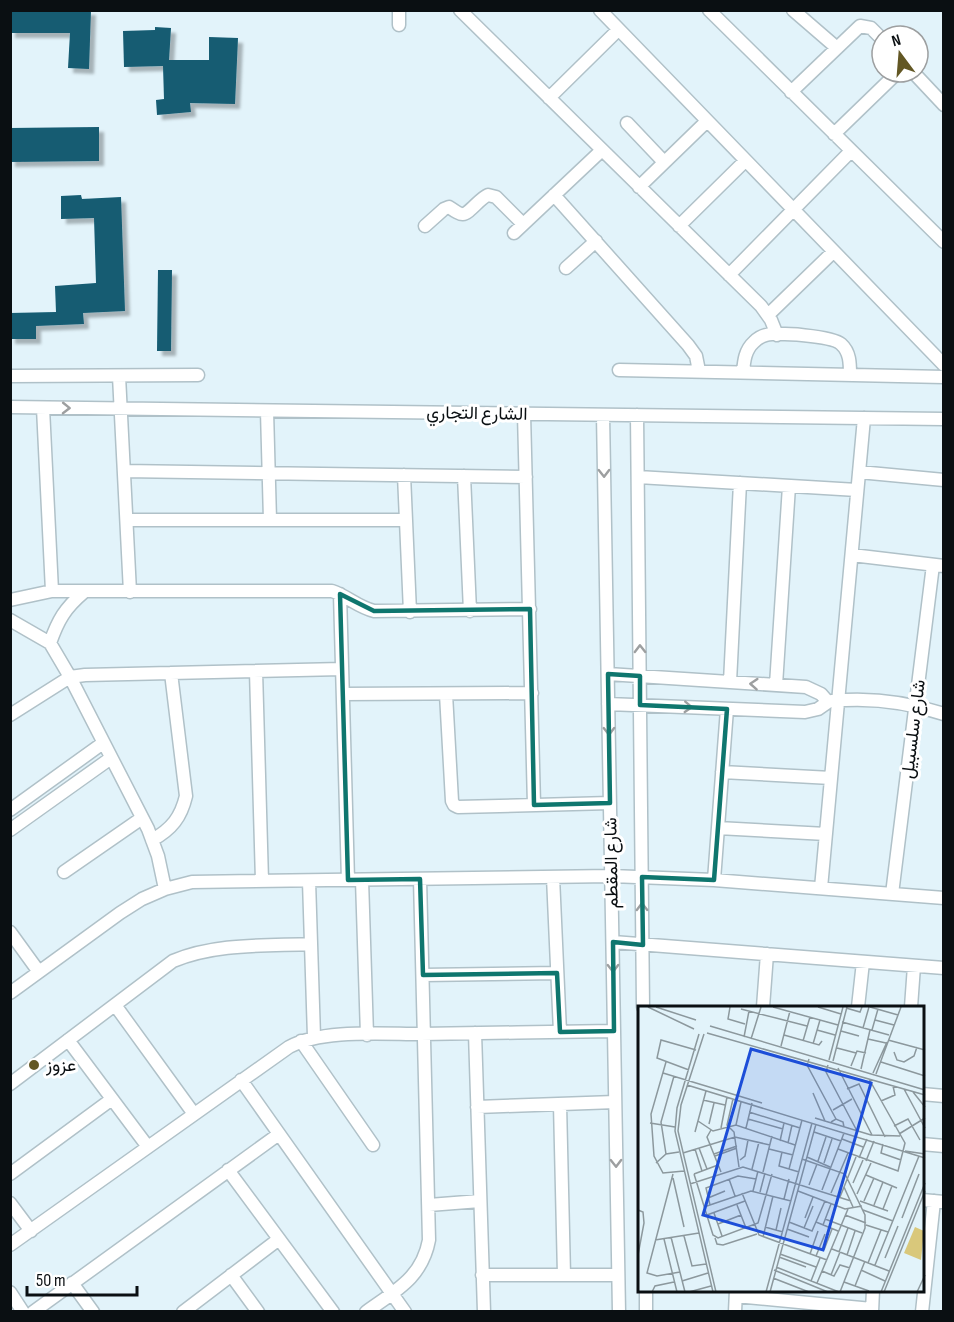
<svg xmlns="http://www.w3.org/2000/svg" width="954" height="1322" viewBox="0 0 954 1322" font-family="'Sofia Sans Condensed',Vazirmatn,sans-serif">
<defs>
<filter id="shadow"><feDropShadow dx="5" dy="5" stdDeviation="1.5" flood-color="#0004"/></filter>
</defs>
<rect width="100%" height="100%" fill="#e2f3fa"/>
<!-- building -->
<path fill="#145b72" filter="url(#shadow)" d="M10 10H91L89 69 68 68 70 33H10Z
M155 27 171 28 169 60H209V37L238 38 235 104 190 103 191 112 157 115 156 100 164 99 163 66 124 67 123 31 155 30Z
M99 127V161L10 162V128Z
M81 195 82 199 121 197 125 311 83 313 84 324 36 326V339H10V313L56 312 55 286 96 283 94 218 61 219V196Z
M158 270H172L171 351H157Z"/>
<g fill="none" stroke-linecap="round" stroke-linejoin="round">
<!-- minor casing -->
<g stroke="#b0c1c8" stroke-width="15">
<path id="minor" d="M460 10 761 306 771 320 777 335
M600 10 944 365
M709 10 944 242
M793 10 837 48
M399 25V10
M913 72 944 105
M791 92 860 26 871 28 882 39
M549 98 618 30
M627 123 664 162
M834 134 898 72
M639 187 707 121
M554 195 688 345 696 356 699 371
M425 226 444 209 449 207C452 209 460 215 463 214 469 214 480 198 488 195L496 197 523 224
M679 226 745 161
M514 233 602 150
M566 268 596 241
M729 275 851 151
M768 315 833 252
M619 370 944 377
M743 372C744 361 745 350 754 342 757 339 762 336 766 335 778 332 832 336 841 344 850 352 850 363 850 375
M10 376 198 375
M119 376 130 592
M10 407 944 419
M43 408 52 591
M267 411 270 520
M524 414 534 805
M603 415 619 1312
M637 415 643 1007
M124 471 526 477
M859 472 944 480
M404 475 410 612
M464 476 470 611
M638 477 857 490
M127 520H406
M852 555 944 566
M340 594 348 880
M10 600 52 591H332C347 596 358 607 374 611L530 609
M10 620 50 643 70 677 148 829 158 856 165 889
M50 643C58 620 65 608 84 592
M256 671 262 881
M608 674 806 687 821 694 828 702
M730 682 740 483
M776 685 789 486
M343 694 532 693
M446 694 452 801 454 805 458 807 610 803
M832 701C871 697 907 702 944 714
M608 704 805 712 818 709 828 702
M10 715 70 677 85 675 342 669
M722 772 831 778
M10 810 103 743
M718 828 826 834
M10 830 111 758
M152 840C172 829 181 817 186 796L171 673
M64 872 142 818
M553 877 560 1032
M362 880 367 1035
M714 880 727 709
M309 881 314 1037
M821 888 864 418
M892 894 933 565
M10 932 39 972
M613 942 944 968
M423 975 557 973
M10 993 120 913 142 899 165 889 192 882 611 876 714 880 944 898
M115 1005 194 1114
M763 1007 767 954
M858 1007 863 962
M911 1007 914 966
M475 1033 484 1312
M68 1040 148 1147
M301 1041 373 1145
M241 1080 405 1312
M10 1084 173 961C216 943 265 946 311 944
M922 1094 944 1096
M560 1104 564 1275
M477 1107 615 1102
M922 1144 944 1146
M228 1170 333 1312
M10 1174 112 1099
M922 1200 944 1202
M10 1203 31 1231
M429 1205 480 1201
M10 1245 289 1047C322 1029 382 1034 421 1034 485 1033 550 1032 614 1031
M231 1275 258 1312
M482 1275H618
M72 1283 93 1312
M646 1290V1312
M10 1292 23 1312
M736 1296 872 1309
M33 1312 279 1134
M183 1312 279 1239
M366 1312C395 1291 422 1278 429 1240L420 879
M735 1312 736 1290
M872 1312 873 1290
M922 1312 934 1201"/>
</g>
<!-- minor -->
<use href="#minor" stroke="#fff" stroke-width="12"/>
</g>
<!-- one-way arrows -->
<defs><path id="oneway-chevron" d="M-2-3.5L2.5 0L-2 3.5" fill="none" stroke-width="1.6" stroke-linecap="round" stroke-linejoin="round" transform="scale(1.5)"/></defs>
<g stroke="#9d9fa0">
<use href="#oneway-chevron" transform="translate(66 408) rotate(1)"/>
<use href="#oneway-chevron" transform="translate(604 473) rotate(89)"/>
<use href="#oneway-chevron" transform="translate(640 649) rotate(-91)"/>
<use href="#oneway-chevron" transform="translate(754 684) rotate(-176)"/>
<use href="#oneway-chevron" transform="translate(688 707) rotate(3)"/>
<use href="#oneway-chevron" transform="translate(609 731) rotate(89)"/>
<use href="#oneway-chevron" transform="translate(642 907) rotate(-91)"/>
<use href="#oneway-chevron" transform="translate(613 968) rotate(89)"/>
<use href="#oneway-chevron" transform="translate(616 1163) rotate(89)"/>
</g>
<!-- marked area -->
<path fill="none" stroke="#0f766e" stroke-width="4.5" stroke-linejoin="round" d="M340 594 374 611 530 609 534 805 610 803 608 674 640 676V705L727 709 714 880 642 877 643 945 613 942 614 1031 560 1032 557 973 423 975 420 879 348 880Z"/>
<!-- markers -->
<circle fill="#625724" stroke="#fff" stroke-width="2" cx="34" cy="1065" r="6"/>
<g text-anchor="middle" stroke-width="6" stroke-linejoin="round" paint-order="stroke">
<!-- street labels -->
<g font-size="18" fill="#0a0f12" stroke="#fff">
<text transform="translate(477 413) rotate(1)" y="6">الشارع التجاري</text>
<text transform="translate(913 729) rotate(-83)" y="6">شارع سلسبيل</text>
<text transform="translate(611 863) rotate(-91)" y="6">شارع المقطم</text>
</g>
<!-- poi labels -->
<g font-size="18" fill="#0a0f12" stroke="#fff" text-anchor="start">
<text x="46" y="1071">عزوز</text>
</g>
</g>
<!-- overview -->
<g transform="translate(638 1006)">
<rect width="286" height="286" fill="#e2f3fa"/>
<path d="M277 221 286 225 283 254 266 247Z" fill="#d9c87b"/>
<path fill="none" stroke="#8c989d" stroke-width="1.5" d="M10 1 56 23M18 1 58 14M92 1 90 13 107 18M135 1 200 19M180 1 203 8M232 1 260 9M208 2 222 6 224 1M103 3 169 20M237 14 256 19M204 16 251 29M72 20 287 84M225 22 231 1M179 24 197 29M234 24 240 3M203 25 221 30M69 27 287 89M61 28 39 102 37 125 75 286M66 28 43 99 40 125 78 286M146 29 181 39 184 35M106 31 111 5M113 33 123 1M230 33 248 37M250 34 287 44M165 35 172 11M175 38 182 14M143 40 152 5M199 42 218 47M256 46 259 54 266 56 276 50 279 41M171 53 169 59 198 113M191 54 205 1M195 55 209 1M28 56 13 108 16 150 25 167 46 165M243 56 287 70M190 59 188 66 219 125M213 60 219 45 228 47M200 62 234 129M223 63 232 24M51 64 19 52 23 34 58 44M25 67 124 97M235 67 249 36M238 68 263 1M49 79 287 152M209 83 221 78 247 131M266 83 287 122M275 86 287 101M175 87 187 115M95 93 89 119 96 126 101 161M65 94 87 99M243 95 257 89 255 80M195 104 214 93M111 106 162 122M177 112 233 129 262 130M110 113 145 123M60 115 75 125 98 119 157 139M193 116 198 113 205 116 206 121M12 117 37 121M71 118 76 97M98 119 103 96M256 120 270 113 282 134M83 122 89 91M108 122 114 97M73 124 69 131 83 166M57 126 68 85M176 126 203 135M261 128 287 112M204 133 225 141M142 135 146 117M150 137 154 119M245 138 243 147 263 154M61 142 69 163M57 143 64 165M131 143 155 149M200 143 260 165 267 137 231 73M267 145 287 148M144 146 141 160 161 166M45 147 97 131 132 139M28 148 23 116 36 70M76 148 99 140M77 150 99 142M169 151 192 161M221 152 229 133M164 153 207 168 227 209V222L202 286M102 154 107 150 110 134M180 155 188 131M228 155 236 135M18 157 28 148 41 146M186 157 194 133M114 163 121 136M151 163 164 114M125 166 134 130M35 168 9 267 19 270 42 266M56 168 75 229 80 232 120 217 134 168M56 168 80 159M228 169 259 182M35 172 46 221M91 173 97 190M215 177 225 154M52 178 105 161 213 195M171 179 179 158M206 181 215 201M184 184 206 127M115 185 120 165M160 185 207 203 224 200M122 186 127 167M104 187 121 229 189 254M193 187 210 147M219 188 233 157M202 191 218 151M70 192 87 185M146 193 151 173M222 195 250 205M226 195 236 172M72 199 68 182 100 170 118 173M99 199 108 222M236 199 245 176M66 201 113 185 153 195M245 203 254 180M0 204 5 206 6 217 0 249M225 204 255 215M76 207 84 230M69 209 107 195M207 209 228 217M167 212 175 191M264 212 281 168M187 213 224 227M151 216 174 225 187 195M178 216 200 225M80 218 103 209M185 219 193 198M228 219 250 226M127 221 145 226M166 222 175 200M149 223 171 231M138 224 143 202M46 230 54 260 68 258M33 231 47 286M125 231 135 190M77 232 79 238 85 239 119 228M26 233 39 286M17 234 61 227M194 243 251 265M186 244 194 223M201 246 210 222M142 248 178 261M172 248 180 225M209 249 217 225M178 250 187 228M141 251 168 261M247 252 260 220M230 257 243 224M237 259 281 150M138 261 201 286M136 264 190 286M223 264 247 275M184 265 196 270 202 259 212 262M193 269 202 246M135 272 171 286M44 275 70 267M173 275 182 252M206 276 231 285M179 277 210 203M217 280 227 255M14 286 17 280 36 276M51 286 73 280M128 286 174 117M132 286 178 118M243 286 287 177M246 286 287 185M279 286 287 269"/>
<path fill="#1d4ed8" fill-opacity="0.15" stroke="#1d4ed8" stroke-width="3" d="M113 43 233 77 185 244 65 209Z"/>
<rect width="286" height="286" fill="none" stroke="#0a0f12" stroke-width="3"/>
</g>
<!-- border -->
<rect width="954" height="1322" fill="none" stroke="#0a0f12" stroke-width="24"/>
<!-- north arrow -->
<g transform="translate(900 54) rotate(344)"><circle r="28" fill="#ffffff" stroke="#9d9fa0" stroke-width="1.5"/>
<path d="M0-4.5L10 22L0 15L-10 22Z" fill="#625724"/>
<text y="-9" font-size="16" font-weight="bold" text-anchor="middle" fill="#0a0f12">N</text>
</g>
<!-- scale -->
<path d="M27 1286v9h110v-9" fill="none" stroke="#0a0f12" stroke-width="3"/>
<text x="36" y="1286" font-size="18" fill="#0a0f12" stroke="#ffffff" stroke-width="4.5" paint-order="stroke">50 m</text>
</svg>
